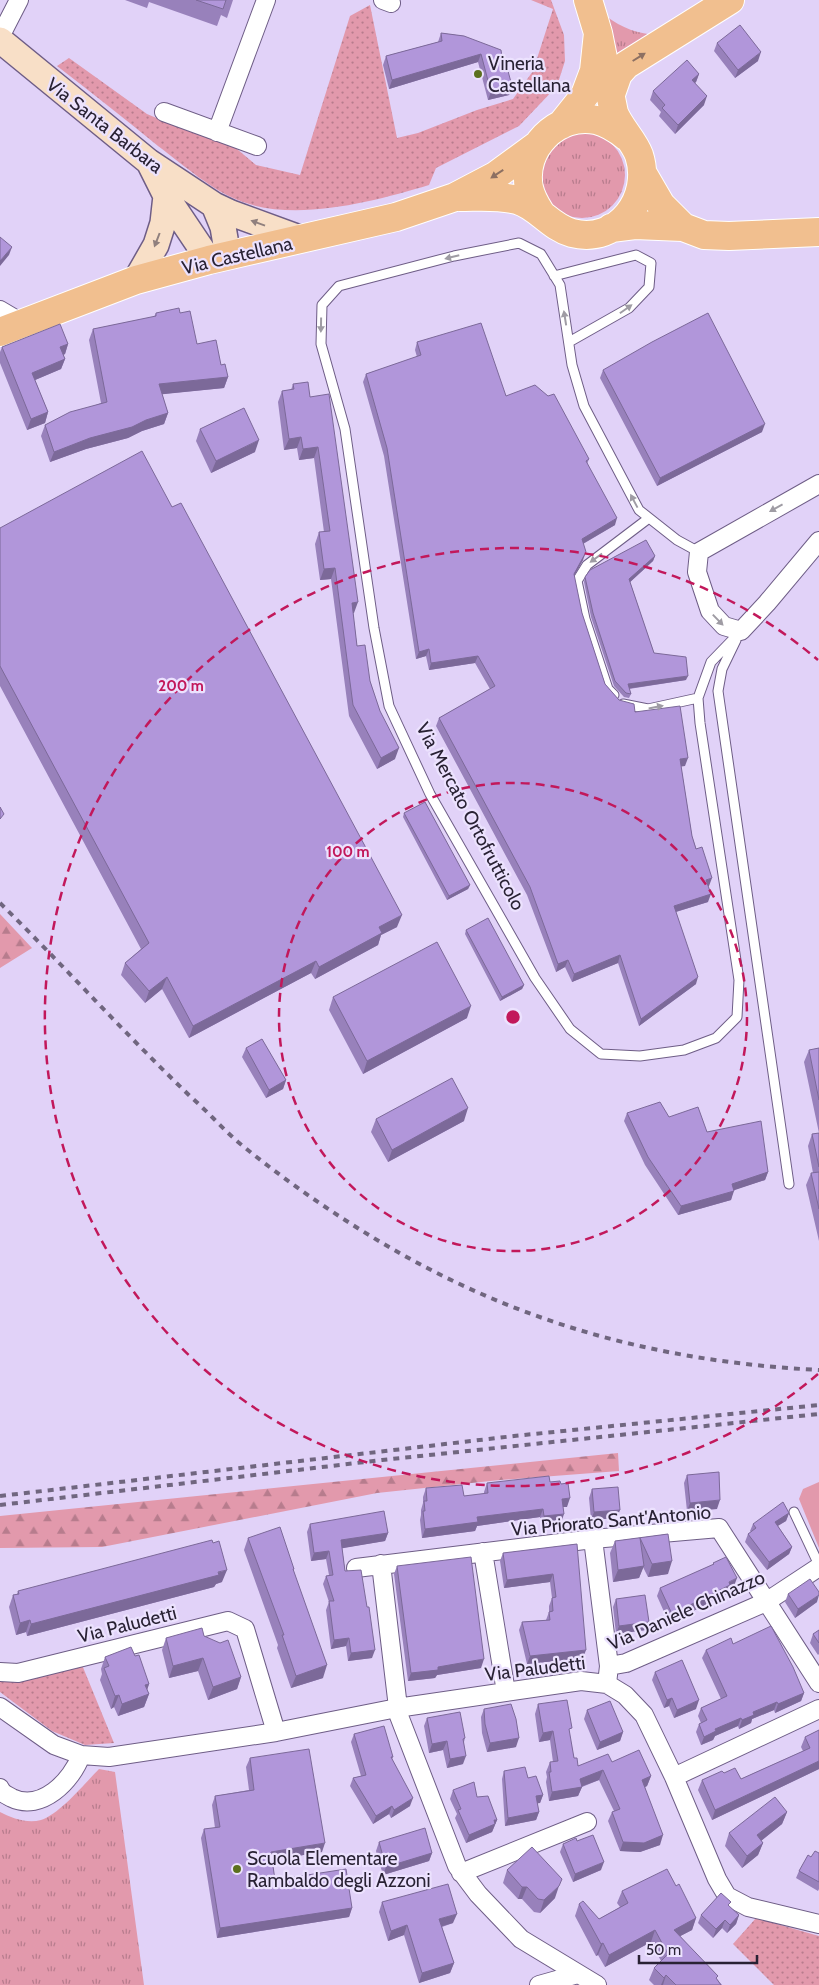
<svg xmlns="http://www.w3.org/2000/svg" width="819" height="1985" viewBox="0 0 819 1985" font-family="Cabin,sans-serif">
<defs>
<pattern id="grass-tufts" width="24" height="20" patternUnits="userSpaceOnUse" patternTransform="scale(1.25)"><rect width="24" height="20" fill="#e299ac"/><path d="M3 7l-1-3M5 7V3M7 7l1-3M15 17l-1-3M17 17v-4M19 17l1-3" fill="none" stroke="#b77c8d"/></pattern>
<pattern id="forest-firs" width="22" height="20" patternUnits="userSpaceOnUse" patternTransform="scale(1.25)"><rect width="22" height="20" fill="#e299ac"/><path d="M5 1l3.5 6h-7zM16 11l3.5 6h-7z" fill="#b77c8d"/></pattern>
<pattern id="park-dots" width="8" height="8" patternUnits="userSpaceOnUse" patternTransform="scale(1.25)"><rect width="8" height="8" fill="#e299ac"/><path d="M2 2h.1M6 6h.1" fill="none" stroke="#b77c8d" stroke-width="1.8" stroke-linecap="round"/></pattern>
</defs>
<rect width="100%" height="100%" fill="#e1d2f8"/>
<!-- grass -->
<path fill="url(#grass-tufts)" d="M606 16C622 28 638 34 658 35L617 61Z
M539 175a43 43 0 1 1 86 0a43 43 0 1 1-86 0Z
M99 1769 115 1772 144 1985H0V1812C12 1818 27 1824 41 1820 60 1814 85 1783 99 1769Z"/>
<!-- forest -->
<path fill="url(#forest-firs)" d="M0 914 32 948 0 968Z
M618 1453 619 1471 500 1480 377 1493 102 1547 0 1548V1516Z"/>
<!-- park -->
<path fill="url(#park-dots)" d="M531 0H551L564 35 565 61 557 86 519 126 436 168 429 185C376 201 298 222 243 202 212 191 185 166 158 146 125 119 91 92 57 66L69 58 147 114 173 125 231 144 256 165 300 175 350 16 370 5 397 138 418 133 477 110 513 99 533 71 553 9Z
M80 1660 114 1743 85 1745 52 1731 0 1692V1681Z
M756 1918 819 1936V1985H774L733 1944Z"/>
<!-- garden -->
<path fill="#e299ac" d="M819 1482V1548L799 1499 803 1489Z"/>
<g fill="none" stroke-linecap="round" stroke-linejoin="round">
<!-- lane casing -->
<g stroke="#6e5d86" stroke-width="11">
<path id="lane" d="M554 276 636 255 651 263 649 287 629 308 569 342
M699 552 677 540 639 510 584 406 572 365 560 285 541 254 519 243 454 256 339 286 322 305 321 344 345 429 374 628 389 706 430 794 535 978 570 1029 601 1054 640 1056 684 1050 716 1038 737 1017 739 980 700 723 698 698 711 662 741 631
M736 640 722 669 718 691 789 1184
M614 695 608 689 585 619 577 581 587 565 649 518
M623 704 648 709 698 698
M794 1512 819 1565"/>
</g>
<!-- street casing -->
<g stroke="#6e5d86" stroke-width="20">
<path id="street" d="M383 0 391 3
M0 37 19 0
M164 112 257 146
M217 132 266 0
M0 310 22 323
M819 484 699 552 697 572 710 611 724 626 741 631 767 603 819 541
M593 1539 609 1666
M483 1552 506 1692
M381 1564 399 1716 457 1866 478 1894 521 1939 597 1985
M356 1568 593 1539 719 1528 819 1683
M0 1672 18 1673 228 1621 245 1629 276 1732
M607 1684 609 1666 626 1663 766 1602 819 1567
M0 1707 54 1745 81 1755 109 1757 276 1732 397 1708 581 1681 607 1684 625 1695 644 1715 674 1777 717 1879 727 1896 748 1907 819 1924
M674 1777 819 1709
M0 1788C2 1794 7 1795 12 1798 41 1812 72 1781 81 1755
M461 1873 587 1822
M539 1985 578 1974"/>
</g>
<!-- secondary casing -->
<g stroke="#6e5d86" stroke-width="28">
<path id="secondary" d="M0 40 149 162 214 205 231 213 302 239
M150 164 166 196 209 260
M214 205 223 227 228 256
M136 280 156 245 163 223 166 196"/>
</g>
<!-- primary casing -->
<g stroke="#fff" stroke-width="30">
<path id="primary" d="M611 94 618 74 626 65 730 0
M561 125 585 95 594 71 598 33 588 0
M643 174 661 205 683 227
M460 197C479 197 498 195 517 200 538 206 550 227 572 233 618 245 653 198 639 155 634 141 620 128 614 113L598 33
M540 212C535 204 531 197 529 188 521 149 557 112 596 120 608 123 617 129 627 137
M611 228 635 225 683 227 704 235 729 236 819 232
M0 332 136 280 209 260 396 217 455 197 495 176 536 146"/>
</g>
<!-- lane -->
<use href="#lane" stroke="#fff" stroke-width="9"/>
<!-- street -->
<use href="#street" stroke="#fff" stroke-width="18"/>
<!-- secondary -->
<use href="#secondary" stroke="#f8dfc7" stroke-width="25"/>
<!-- primary -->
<use href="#primary" stroke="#f1bf8f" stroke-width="28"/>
<!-- rail -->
<path stroke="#70667f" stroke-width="4" stroke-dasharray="6 6" stroke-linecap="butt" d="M0 903C65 967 126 1035 192 1098 208 1112 222 1128 238 1142 272 1170 308 1196 345 1220 493 1316 643 1361 819 1370
M0 1496 514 1436 819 1405
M0 1505 382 1460 819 1414"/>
</g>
<!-- wall -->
<path fill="#9881bb" d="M125 0H233L227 18 221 15 217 26 149 2 147 8Z
M441 33 464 36 512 86 509 95 488 100 478 62 389 89 383 65 386 56 438 42Z
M717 43 758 61 735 78 714 51Z
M699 74 696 82 695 83 704 105 675 134 659 116 661 112 650 100 653 91Z
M156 313H180L197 344 221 365 228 377 224 388 162 394 168 413 164 424 142 431 128 438 86 449 50 462 41 436 45 425 101 403 89 340 93 329 154 317Z
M417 342 506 396 589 459 587 464 615 525 583 544V560L574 576 582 613 605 684 619 700 635 712 685 766H681L692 836 709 886H708V902L676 912 696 984 639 1026 618 963 572 982 565 967 556 972 527 895 436 726 439 718 490 689 475 663 429 670 426 656 416 659 384 456 363 382 366 374 417 357 415 350Z
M68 344 65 354 63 355 65 359 61 369 35 380 48 412 45 423 27 430 0 363V352L2 347Z
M603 370 762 432 657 486 600 378Z
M293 384 310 397 354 613H353L357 646 370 681 395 759 377 769 349 716 331 579 320 580 315 544 319 532H324L314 458 299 460 297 448 284 450 278 402 282 391 291 390Z
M200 429 255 452 211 473 196 441Z
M0 528 397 927 381 935 378 945 315 979 311 973 189 1038 162 989 145 1003 121 975 125 963 141 949 0 686Z
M655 556 653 561 630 582 654 653 686 680 629 689 631 694 629 698 624 697 614 686 591 617 584 582 585 577Z
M404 813 470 885 468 889 447 900 403 817Z
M466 930 524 985 522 989 500 1001 465 934Z
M333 997 467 1018 363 1074 329 1010Z
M246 1048 286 1080 283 1089 266 1098 242 1057Z
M819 1048V1241L806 1185 811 1173H813L808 1146 812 1134 819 1133 804 1062 809 1050Z
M627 1113 669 1117 707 1132 768 1172 765 1180 733 1190 731 1200 678 1215 645 1165 624 1121Z
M376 1119 464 1121 388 1162 371 1132Z
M687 1475 717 1509 687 1511 684 1483Z
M550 1482 567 1507H563L561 1523 541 1525 540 1517 477 1526 475 1531 422 1538 420 1520 421 1515V1510L423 1503V1497L426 1488 464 1496 484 1494V1492L487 1483Z
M592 1489 617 1518 591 1520 589 1498Z
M789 1513 786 1521 778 1526 792 1547 789 1554 767 1570 745 1542 748 1534 751 1532 750 1531 753 1524Z
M310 1524 388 1533 385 1541 342 1548 345 1571 372 1658 348 1661 346 1646 331 1649 326 1610 329 1602 323 1584 326 1576 329 1575 326 1559 311 1561 307 1532Z
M668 1534V1574L648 1577 643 1567 639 1578 613 1582 610 1553 615 1541Z
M248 1538 294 1569 293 1571 323 1678 291 1688 277 1648 278 1645 244 1550Z
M577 1544 583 1658 527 1664 519 1630 522 1622 546 1620 549 1612V1606L552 1598 550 1582 504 1588 500 1561 503 1553Z
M713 1563 734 1586 729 1589 727 1594 669 1623 657 1596 660 1588 713 1565Z
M397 1566 481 1668 437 1675 435 1678 408 1681 394 1574Z
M222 1582 216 1584 214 1587 27 1636 26 1632 16 1635 9 1607 13 1595 17 1594 18 1591Z
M788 1594 817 1602 795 1618 785 1602Z
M616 1599 646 1630 616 1634 613 1607Z
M819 1630V1654L818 1655 810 1643 813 1634Z
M204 1636 241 1677 237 1689 208 1700 198 1671 169 1678 162 1650 166 1638Z
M733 1644 804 1693 801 1701 775 1713 774 1710 752 1719 751 1723 739 1729 738 1726 715 1736 713 1740 701 1745 696 1732 699 1724 701 1723 698 1716 701 1708 721 1699 702 1658 706 1650Z
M135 1656 149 1684 147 1690 149 1694 144 1707 118 1716 114 1707 111 1709 100 1680 102 1674 101 1669 105 1657Z
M655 1672 696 1709 674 1718 669 1706 664 1708 652 1680Z
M538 1704 569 1734 574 1758 578 1766 612 1762 651 1776 647 1786 645 1787 660 1845 640 1852 620 1851 608 1821 612 1812 614 1811 599 1780 582 1787 578 1796 549 1801 546 1782 547 1777 546 1772 550 1762H553L550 1740 539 1742 535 1714Z
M484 1709 516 1747 487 1752 482 1733 481 1717Z
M587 1710 623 1732 620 1741 597 1750 584 1719Z
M427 1718 465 1738 464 1742 463 1764 447 1768 443 1750 429 1753 424 1726Z
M819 1730V1769L712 1820 698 1790 702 1780 724 1773 741 1779 803 1751 801 1747 805 1737Z
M354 1734 393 1757 392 1759 410 1806 391 1818 389 1814 373 1824 350 1786 353 1778 361 1776 351 1742Z
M250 1758 322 1852 272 1860 275 1880 352 1908 349 1917 217 1938 201 1838 204 1829 215 1828 212 1805 215 1796 249 1790 246 1767Z
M504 1771 528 1778 543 1795 540 1803H537L539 1812 536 1820 505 1826 502 1779Z
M453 1790 477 1797 497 1820 492 1832 466 1843 455 1818 457 1814 450 1799Z
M787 1812 782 1824 761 1841 763 1843 758 1855 742 1868 725 1846 729 1833Z
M577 1841 601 1870 573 1882 560 1852 563 1844Z
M379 1842 432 1853 429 1861 383 1875 376 1851Z
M819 1853V1889L818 1891 796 1878 799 1871 811 1857Z
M507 1870 555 1898 540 1913 534 1912 522 1899H518L503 1883Z
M676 1886 696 1918 692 1930 680 1936 722 1985H654L649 1980 654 1968 661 1961 651 1942 605 1967 598 1955 596 1956 575 1916 579 1904 599 1919 620 1907 617 1903 622 1891Z
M382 1902 453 1923 442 1927 454 1963 450 1973 419 1983 404 1935 388 1941 379 1912Z
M730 1907 739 1915 736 1924 727 1933 722 1928 713 1938 698 1923 701 1915Z"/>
<!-- shaded-wall -->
<path fill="#7c6999" d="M761 52 758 61 735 78 738 70Z
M481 54 478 62 389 89 392 80Z
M699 74 696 82 689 88 692 80Z
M512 86 509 95 488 100 491 92Z
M707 96 704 105 675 134 678 125Z
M12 247 9 255 0 266V261Z
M68 344 65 354 56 358 60 347Z
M65 359 61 369 28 383 32 373Z
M228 377 224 388 155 395 159 384Z
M48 412 45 423 27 430 31 419Z
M168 413 164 424 142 431 128 438 86 449 50 462 54 452 90 438Z
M765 424 762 432 657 486 660 478Z
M301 437 297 448 284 450 289 439Z
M259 440 255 452 211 473 216 461Z
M318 447 314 458 299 460 303 449Z
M617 518 615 525 579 546 582 539Z
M586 552 583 560 571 582 574 574Z
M655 556 653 561 628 584 629 579Z
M335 568 331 579 320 580 324 569Z
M358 602 354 613 348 614 352 603Z
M429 649 426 656 416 659 419 652Z
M478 656 475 663 429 670 431 663Z
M688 676 686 680 626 689 628 684Z
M399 748 395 759 377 769 381 758Z
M688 758 685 766 678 767 680 759Z
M712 878 709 886 703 888 706 880Z
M470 885 468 889 447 900 449 896Z
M711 894 708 902 672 913 674 906Z
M402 915 397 927 381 935 378 945 315 979 319 967 379 927Z
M620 955 618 963 572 982 574 974Z
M568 960 565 967 556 972 558 964Z
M316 961 311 973 189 1038 193 1026Z
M167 977 162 989 145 1003 149 991Z
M698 977 696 984 639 1026 641 1019Z
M524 985 522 989 500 1001 502 997Z
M471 1006 467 1018 363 1074 367 1061Z
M286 1080 283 1089 266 1098 269 1090Z
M468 1108 464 1121 388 1162 392 1150Z
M768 1172 765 1180 729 1192 732 1184Z
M734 1191 731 1200 678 1215 681 1206Z
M570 1498 567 1507H559L562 1499Z
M720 1500 717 1509 687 1511 690 1503Z
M543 1509 540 1517 477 1526 475 1531 422 1538 425 1529 477 1517Z
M620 1510 617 1518 591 1520 594 1512Z
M789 1513 786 1521 772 1529 775 1522Z
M564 1514 561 1523 541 1525 544 1516Z
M388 1533 385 1541 338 1549 341 1540Z
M792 1547 789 1554 767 1570 769 1562Z
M329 1551 326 1559 311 1561 314 1553Z
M672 1561 668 1574 648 1577 652 1564Z
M644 1566 639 1578 613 1582 618 1570Z
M227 1570 222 1582 216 1584 214 1587 27 1636 31 1624Z
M553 1574 550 1582 504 1588 507 1580Z
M737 1578 734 1586 729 1589 727 1594 669 1623 672 1614Z
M819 1595 817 1602 795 1618 798 1609Z
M30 1620 26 1632 16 1635 20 1623Z
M649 1622 646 1630 616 1634 619 1626Z
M349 1638 346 1646 331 1649 334 1640Z
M375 1650 372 1658 348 1661 351 1653Z
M586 1650 583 1658 527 1664 530 1656Z
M203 1658 198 1671 169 1678 173 1666Z
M484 1659 481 1668 437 1675 435 1678 408 1681 411 1673 438 1667Z
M327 1665 323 1678 291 1688 296 1676Z
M241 1677 237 1689 208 1700 213 1687Z
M149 1684 145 1696 149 1694 144 1707 118 1716 122 1704 145 1685Z
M804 1693 801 1701 775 1713 778 1704Z
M119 1695 114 1707 111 1709 115 1696Z
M672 1698 669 1706 664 1708 667 1700Z
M699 1700 696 1709 674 1718 677 1710Z
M777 1702 774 1710 752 1719 751 1723 739 1729 742 1720 753 1712Z
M741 1718 738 1726 715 1736 713 1740 701 1745 704 1737 715 1729Z
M553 1731 550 1740 539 1742 543 1733Z
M623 1732 620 1741 597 1750 600 1742Z
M519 1738 516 1747 487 1752 490 1743Z
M447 1741 443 1750 429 1753 432 1744Z
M466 1756 463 1764 447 1768 450 1759Z
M819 1761V1769L712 1820 715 1810Z
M603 1770 599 1780 580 1787H582L578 1796 549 1801 552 1792 580 1779Z
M651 1776 647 1786 639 1790 642 1780Z
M543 1795 540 1803 533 1804 536 1796Z
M413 1798 410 1806 391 1818 394 1810Z
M392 1806 389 1814 373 1824 376 1816Z
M539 1812 536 1820 505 1826 508 1818Z
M787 1812 782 1824 752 1848 757 1835Z
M494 1820H497L492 1832 466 1843 469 1835Z
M663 1835 660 1845 640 1852 620 1851 623 1842Z
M325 1843 322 1852 267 1861 271 1852Z
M763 1843 758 1855 742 1868 747 1856Z
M432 1853 429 1861 383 1875 386 1867Z
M604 1862 601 1870 573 1882 575 1874Z
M559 1886 555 1898 540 1913 544 1900Z
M522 1887H527L522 1899H518Z
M352 1908 349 1917 217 1938 220 1928Z
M457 1914 453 1923 436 1928 439 1919Z
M739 1915 736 1924 727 1933 730 1925Z
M696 1918 692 1930 669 1942 674 1930Z
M725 1920 722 1928 713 1938 716 1929Z
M407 1925 404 1935 388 1941 391 1931Z
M655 1930 651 1942 605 1967 609 1955Z
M603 1943 598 1955 596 1956 601 1944Z
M454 1963 450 1973 419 1983 422 1973Z
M666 1975 663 1985H661L664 1978Z"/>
<!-- building -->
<path fill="#b196da" stroke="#7c6999" d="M196 0H226L223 9Z
M740 25 761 52 738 70 717 43Z
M441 33 464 36 501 50 502 57 504 56 512 86 491 92 481 54 392 80 386 56 442 41Z
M687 60 699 74 692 80 707 96 678 125 662 108 665 105 653 91Z
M0 237 12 247 0 261Z
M179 308 180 313 190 311 197 344 216 340 221 365 225 364 228 377 159 384 168 413 146 420 132 427 90 438 54 452 45 425 70 412 107 402 93 329 156 316V313Z
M708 313 765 424 660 478 603 370 652 342Z
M481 323 506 396 535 385 548 396 554 394 589 459 586 461 617 518 582 539 586 552 574 574 582 613 605 684 619 700 634 704 635 712 680 706 688 758 680 759 692 836 696 849 702 847 712 878 706 880 711 894 674 906 698 977 641 1019 620 955 574 974 568 960 558 964 530 887 439 718 495 686 478 656 431 663 429 649 419 652 387 448 366 374 421 355 417 342Z
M60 324 68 344 60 347 65 359 32 373 48 412 31 419 2 347Z
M308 382 310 397 329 394 358 602 352 603 357 646 365 645 370 681 380 711 399 748 381 758 353 705 335 568 324 569 319 532 330 531 318 447 303 449 301 437 289 439 282 391 294 389 293 384Z
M244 408 259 440 216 461 200 429Z
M142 451 172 507 181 503 402 915 379 927 382 933 319 967 316 961 193 1026 167 977 149 991 125 963 149 943 0 666V528Z
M646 540 655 556 629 579 654 653 686 657 688 676 628 684 631 694 626 693 615 681 593 613 585 577 590 570Z
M425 802 470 885 449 896 404 813Z
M0 807 4 814 0 819Z
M488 918 524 985 502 997 466 930Z
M437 942 471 1006 367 1061 333 997Z
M262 1039 286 1080 269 1090 246 1048Z
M819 1048V1100L809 1050Z
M452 1078 468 1108 392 1150 376 1119Z
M660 1102 669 1117 698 1107 707 1132 761 1121 768 1172 732 1184 734 1191 681 1206 648 1157 627 1113Z
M819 1133V1167L812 1134Z
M819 1172V1209L811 1173Z
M719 1472 720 1500 690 1503 687 1475Z
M549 1476 550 1482 560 1481 561 1484 568 1483 570 1498 562 1499 564 1514 544 1516 543 1509 477 1517 478 1522 425 1529 423 1511H425L424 1501H427L426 1488 462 1485 464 1496 488 1493 487 1483Z
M618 1487 620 1510 594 1512 592 1489Z
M783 1502 789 1513 775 1522 792 1547 769 1562 748 1534 756 1528 753 1524Z
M384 1511 388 1533 341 1540 345 1571 361 1570 367 1607H369L375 1650 351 1653 349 1638 334 1640 329 1601H334L326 1576 333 1575 329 1551 314 1553 310 1524Z
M280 1527 294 1569H293L327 1665 296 1676 282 1635H284L248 1538Z
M668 1534 672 1561 652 1564 640 1538 644 1566 618 1570 615 1541Z
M212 1540 213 1543 219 1541 227 1570 218 1572 219 1575 31 1624 30 1620 20 1623 13 1595 19 1594 18 1591Z
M577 1544 586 1650 530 1656 522 1622 550 1620 549 1612 553 1611 552 1598 556 1597 553 1574 507 1580 503 1553Z
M471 1557 484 1659 438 1667V1670L411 1673 397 1566Z
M726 1557 737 1578 729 1582 730 1585 672 1614 660 1588 714 1564 713 1563Z
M810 1579 819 1592V1595L798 1609 788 1594Z
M645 1595 649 1622 619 1626 616 1599Z
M771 1626 793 1667 804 1693 778 1704 777 1702 753 1712 754 1715 742 1720 741 1718 715 1729 716 1731 704 1737 699 1724 707 1720 701 1708 727 1696 706 1650 731 1638 733 1644Z
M202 1628 204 1636 220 1643 228 1640 241 1677 213 1687 203 1658 173 1666 166 1638Z
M819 1630V1643L813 1634Z
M131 1647 135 1656 139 1655 149 1684 145 1685 149 1694 122 1704 119 1695 115 1696 104 1668 109 1666 105 1657Z
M682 1660 699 1700 677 1710 672 1698 667 1700 655 1672Z
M567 1700 572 1728 569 1729 574 1758H577L578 1766 608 1754 612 1762 639 1750 651 1776 642 1780 663 1835 644 1843 623 1842 612 1812 620 1809 603 1770 580 1779 582 1787 552 1792 549 1772H551L550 1762 558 1761 553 1731 543 1733 538 1704Z
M610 1701 623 1732 600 1742 587 1710Z
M511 1704 516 1719 519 1738 490 1743 485 1724 484 1709Z
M460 1712 465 1738 463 1739 466 1756 450 1759 447 1741 432 1744 427 1718Z
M384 1726 393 1757H391L413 1798 394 1810 392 1806 376 1816 353 1778 366 1775 354 1734Z
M819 1730V1761L715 1810 702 1780 722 1771 724 1773 735 1768 741 1779 810 1748 805 1737Z
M309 1749 325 1843 271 1852 275 1880 346 1869 352 1908 220 1928 204 1829 220 1827 215 1796 254 1790 250 1758Z
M525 1767 528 1778 536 1776 543 1795 536 1796 539 1812 508 1818 504 1771Z
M474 1782 477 1797 488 1796 497 1820H494L495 1824 469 1835 458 1810 461 1809 453 1790Z
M775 1797 787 1812 757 1835 763 1843 747 1856 729 1833Z
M425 1828 432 1853 386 1867 379 1842Z
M593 1835 604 1862 575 1874 563 1844 576 1838 577 1841Z
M532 1847 562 1879 559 1886 544 1900 538 1899 527 1887H522L507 1870Z
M815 1851 819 1853V1882L799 1871 808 1855 811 1857Z
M667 1869 676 1886 679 1884 696 1918 674 1930 718 1976 716 1978 721 1985H676L666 1975 664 1978 654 1968 668 1954 655 1930 609 1955 603 1943 601 1944 579 1904 583 1901 599 1919 628 1903 622 1891Z
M448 1884 457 1914 439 1919 454 1963 422 1973 407 1925 391 1931 382 1902Z
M721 1893 731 1902 728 1905 739 1915 730 1925 725 1920 716 1929 701 1915Z"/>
<!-- one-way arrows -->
<defs><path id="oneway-solid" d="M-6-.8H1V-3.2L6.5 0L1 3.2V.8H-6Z" transform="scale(1.25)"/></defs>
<g fill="#8d7062">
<use href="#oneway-solid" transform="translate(639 57) rotate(-32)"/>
<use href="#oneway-solid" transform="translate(497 174) rotate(147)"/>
</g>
<g fill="#90807e">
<use href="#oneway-solid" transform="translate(258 223) rotate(-160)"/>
<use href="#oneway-solid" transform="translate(157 240) rotate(111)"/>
</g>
<g fill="#9f9ca4">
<use href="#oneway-solid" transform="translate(452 257) rotate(166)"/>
<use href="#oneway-solid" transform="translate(626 309) rotate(-35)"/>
<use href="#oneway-solid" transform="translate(565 318) rotate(-99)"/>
<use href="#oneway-solid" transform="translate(321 325) rotate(91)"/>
<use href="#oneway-solid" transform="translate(634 501) rotate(-118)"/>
<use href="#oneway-solid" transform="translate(776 508) rotate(151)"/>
<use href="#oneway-solid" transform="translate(596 558) rotate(144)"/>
<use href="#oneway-solid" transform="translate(718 620) rotate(46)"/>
<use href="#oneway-solid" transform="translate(656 707) rotate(-11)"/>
</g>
<!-- distance rings -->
<g fill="none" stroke="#c2185b" stroke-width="2.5" stroke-dasharray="9 6">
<circle cx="513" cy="1017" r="234"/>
<path d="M818 1374A469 469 0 1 1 818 660"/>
</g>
<!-- markers -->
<g fill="#5c701f" stroke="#ece2fe" stroke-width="2">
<circle cx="478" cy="74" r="5"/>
<circle cx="237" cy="1869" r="5"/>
</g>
<g text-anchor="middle" stroke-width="4.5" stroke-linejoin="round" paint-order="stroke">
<!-- poi labels -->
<g font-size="19" fill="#292234" stroke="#ece2fe" text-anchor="start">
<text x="488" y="70">Vineria<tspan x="488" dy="22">Castellana</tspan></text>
<text x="247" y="1865">Scuola Elementare<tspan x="247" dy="22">Rambaldo degli Azzoni</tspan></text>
</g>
<!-- street labels -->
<g font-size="19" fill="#292234" stroke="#ece2fe">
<text transform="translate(105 125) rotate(38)" y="7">Via Santa Barbara</text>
<text transform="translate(237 255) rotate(-13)" y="7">Via Castellana</text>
<text transform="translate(471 816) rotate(62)" y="7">Via Mercato Ortofrutticolo</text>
<text transform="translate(611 1520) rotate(-5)" y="7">Via Priorato Sant'Antonio</text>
<text transform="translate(686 1610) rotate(-24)" y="7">Via Daniele Chinazzo</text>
<text transform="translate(127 1624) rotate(-14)" y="7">Via Paludetti</text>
<text transform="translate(535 1668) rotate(-7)" y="7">Via Paludetti</text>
</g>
</g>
<circle cx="513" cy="1017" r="8" fill="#c2185b" stroke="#ece2fe" stroke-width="2.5"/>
<g font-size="15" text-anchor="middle" font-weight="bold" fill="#c2185b" stroke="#ece2fe" stroke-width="4.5" stroke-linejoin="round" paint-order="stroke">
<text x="181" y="691">200 m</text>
<text x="348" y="857">100 m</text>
</g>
<!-- scale -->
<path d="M639 1955v8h118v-8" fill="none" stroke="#292234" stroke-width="2.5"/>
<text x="646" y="1955" font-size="15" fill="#292234" stroke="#ece2fe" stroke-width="4" paint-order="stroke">50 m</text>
</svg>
